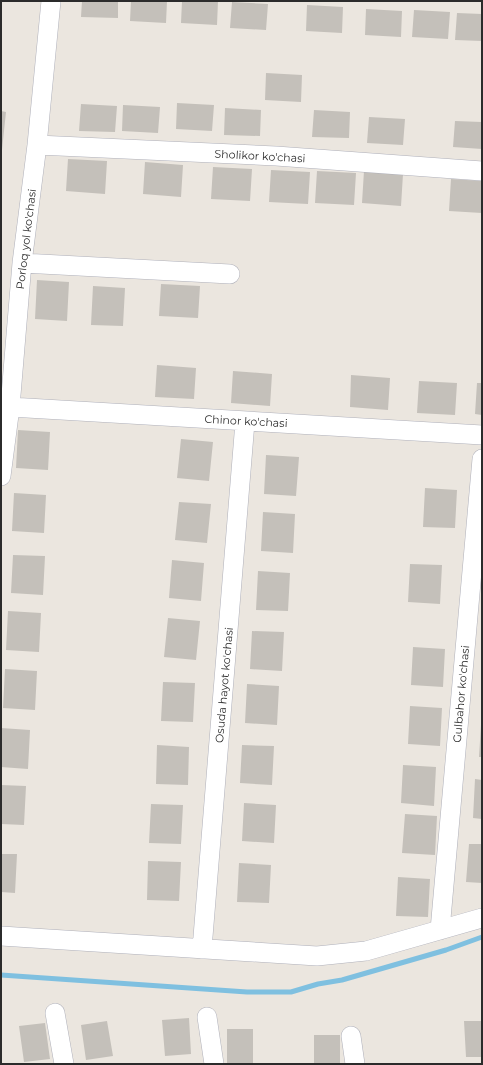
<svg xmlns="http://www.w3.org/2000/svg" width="483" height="1065" viewBox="0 0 483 1065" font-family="Montserrat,sans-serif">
<rect width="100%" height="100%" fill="#ebe6df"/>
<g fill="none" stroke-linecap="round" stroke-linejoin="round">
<!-- stream -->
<path stroke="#7fc0e0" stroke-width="5" d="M1 975 247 992H291L318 984 342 980 446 950 482 937"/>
</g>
<!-- building -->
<path fill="#c4c0ba" d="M82 1H118V18L81 17Z
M131 1H167L166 23 130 21Z
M182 1H218L217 25 181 23Z
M232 2 268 4 266 30 230 28Z
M307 5 343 7 342 33 306 31Z
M366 9 402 11 401 37 365 35Z
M414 10 450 12 448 39 412 37Z
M457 13 482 14V41L455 40Z
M266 73 302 75 301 102 265 100Z
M177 103 214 105 212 131 176 129Z
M81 104 117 106 115 132 79 131Z
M123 105 160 107 158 133 122 131Z
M225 108 261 110 260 136 224 135Z
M314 110 350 112 349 138 312 137Z
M1 111 6 112 2 150H1Z
M369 117 405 119 403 145 367 143Z
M455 121 482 122V149L453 147Z
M68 159 107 161 105 194 66 191Z
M145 162 183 165 181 197 143 194Z
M213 167 252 169 250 201 211 199Z
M271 170 310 172 308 204 269 202Z
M317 171 356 173 354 205 315 203Z
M364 171 403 174 401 206 362 203Z
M451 179 482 181V213L449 211Z
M37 280 69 282 67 321 35 319Z
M161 284 200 286 198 318 159 316Z
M93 286 125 288 123 326 91 325Z
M157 365 196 368 194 399 155 397Z
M233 371 272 374 270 406 231 403Z
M351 375 390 378 388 410 350 407Z
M419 381 457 383 455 415 417 413Z
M477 383H482V415L475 414Z
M18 430 50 432 48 470 16 468Z
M181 439 213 442 209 481 177 478Z
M266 455 299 457 296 496 264 494Z
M425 488 457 490 455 528 423 527Z
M14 493 46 495 44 533 12 531Z
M179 502 211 504 207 543 175 540Z
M263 512 295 514 293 553 261 551Z
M13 555 45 556 43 595 11 593Z
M172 560 204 563 201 601 169 598Z
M410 564 442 565 440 604 408 602Z
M258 571 290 573 288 611 256 610Z
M8 611 41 613 39 652 6 650Z
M168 618 200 621 196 660 164 657Z
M252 631 284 632 282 671 250 669Z
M413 647 445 649 443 687 411 685Z
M5 669 37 671 35 710 3 708Z
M163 682 195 683 193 722 161 721Z
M247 684 279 686 277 725 245 723Z
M410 706 442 708 440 746 408 744Z
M481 725H482V757H479Z
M1 728 30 730 28 769 1 767Z
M157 745 189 747 188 785 156 784Z
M242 745 274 746 272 785 240 783Z
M403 765 436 767 434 806 401 803Z
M475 779 482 780V819L473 818Z
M1 785 26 786 24 825 1 824Z
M244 803 276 805 274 843 242 841Z
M151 804 183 805 181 844 149 843Z
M405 814 437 816 435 855 402 853Z
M469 844H482V883L466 882Z
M1 854H17L15 893 1 892Z
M148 861 181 862 179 901 147 900Z
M239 863 271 865 269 903 237 902Z
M398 877 430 879 428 917 396 916Z
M189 1018 191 1054 165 1056 162 1020Z
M107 1021 113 1056 86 1060 81 1025Z
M464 1021H482V1057H466Z
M45 1023 50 1059 24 1062 19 1026Z
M227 1029H253V1064H227Z
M314 1035H340V1064H314Z"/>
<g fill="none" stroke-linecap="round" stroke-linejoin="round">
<!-- minor casing -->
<g stroke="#afb0ba" stroke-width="20">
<path id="minor" d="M37 145 276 156 482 171
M22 263 230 274
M10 407 482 435
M1 476 10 407 22 263 37 145 51 1
M440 930 482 459
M1 936 317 956 366 951 482 918
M202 949 245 422
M55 1013 64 1064
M207 1017 214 1064
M351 1036 355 1064"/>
</g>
<!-- minor -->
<use href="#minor" stroke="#fff" stroke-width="19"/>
</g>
<g text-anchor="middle" stroke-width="3" stroke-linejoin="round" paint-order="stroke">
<!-- street labels -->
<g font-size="11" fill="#2b2b2b" stroke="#fff">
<text transform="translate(260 156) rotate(3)" y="4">Sholikor ko'chasi</text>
<text transform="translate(26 239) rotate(-83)" y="4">Porloq yol ko'chasi</text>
<text transform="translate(246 421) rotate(3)" y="4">Chinor ko'chasi</text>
<text transform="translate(224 685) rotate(-85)" y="4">Osuda hayot ko'chasi</text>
<text transform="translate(461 694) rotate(-85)" y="4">Gulbahor ko'chasi</text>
</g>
</g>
<!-- border -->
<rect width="483" height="1065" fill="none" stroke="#2b2b2b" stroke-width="4"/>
</svg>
